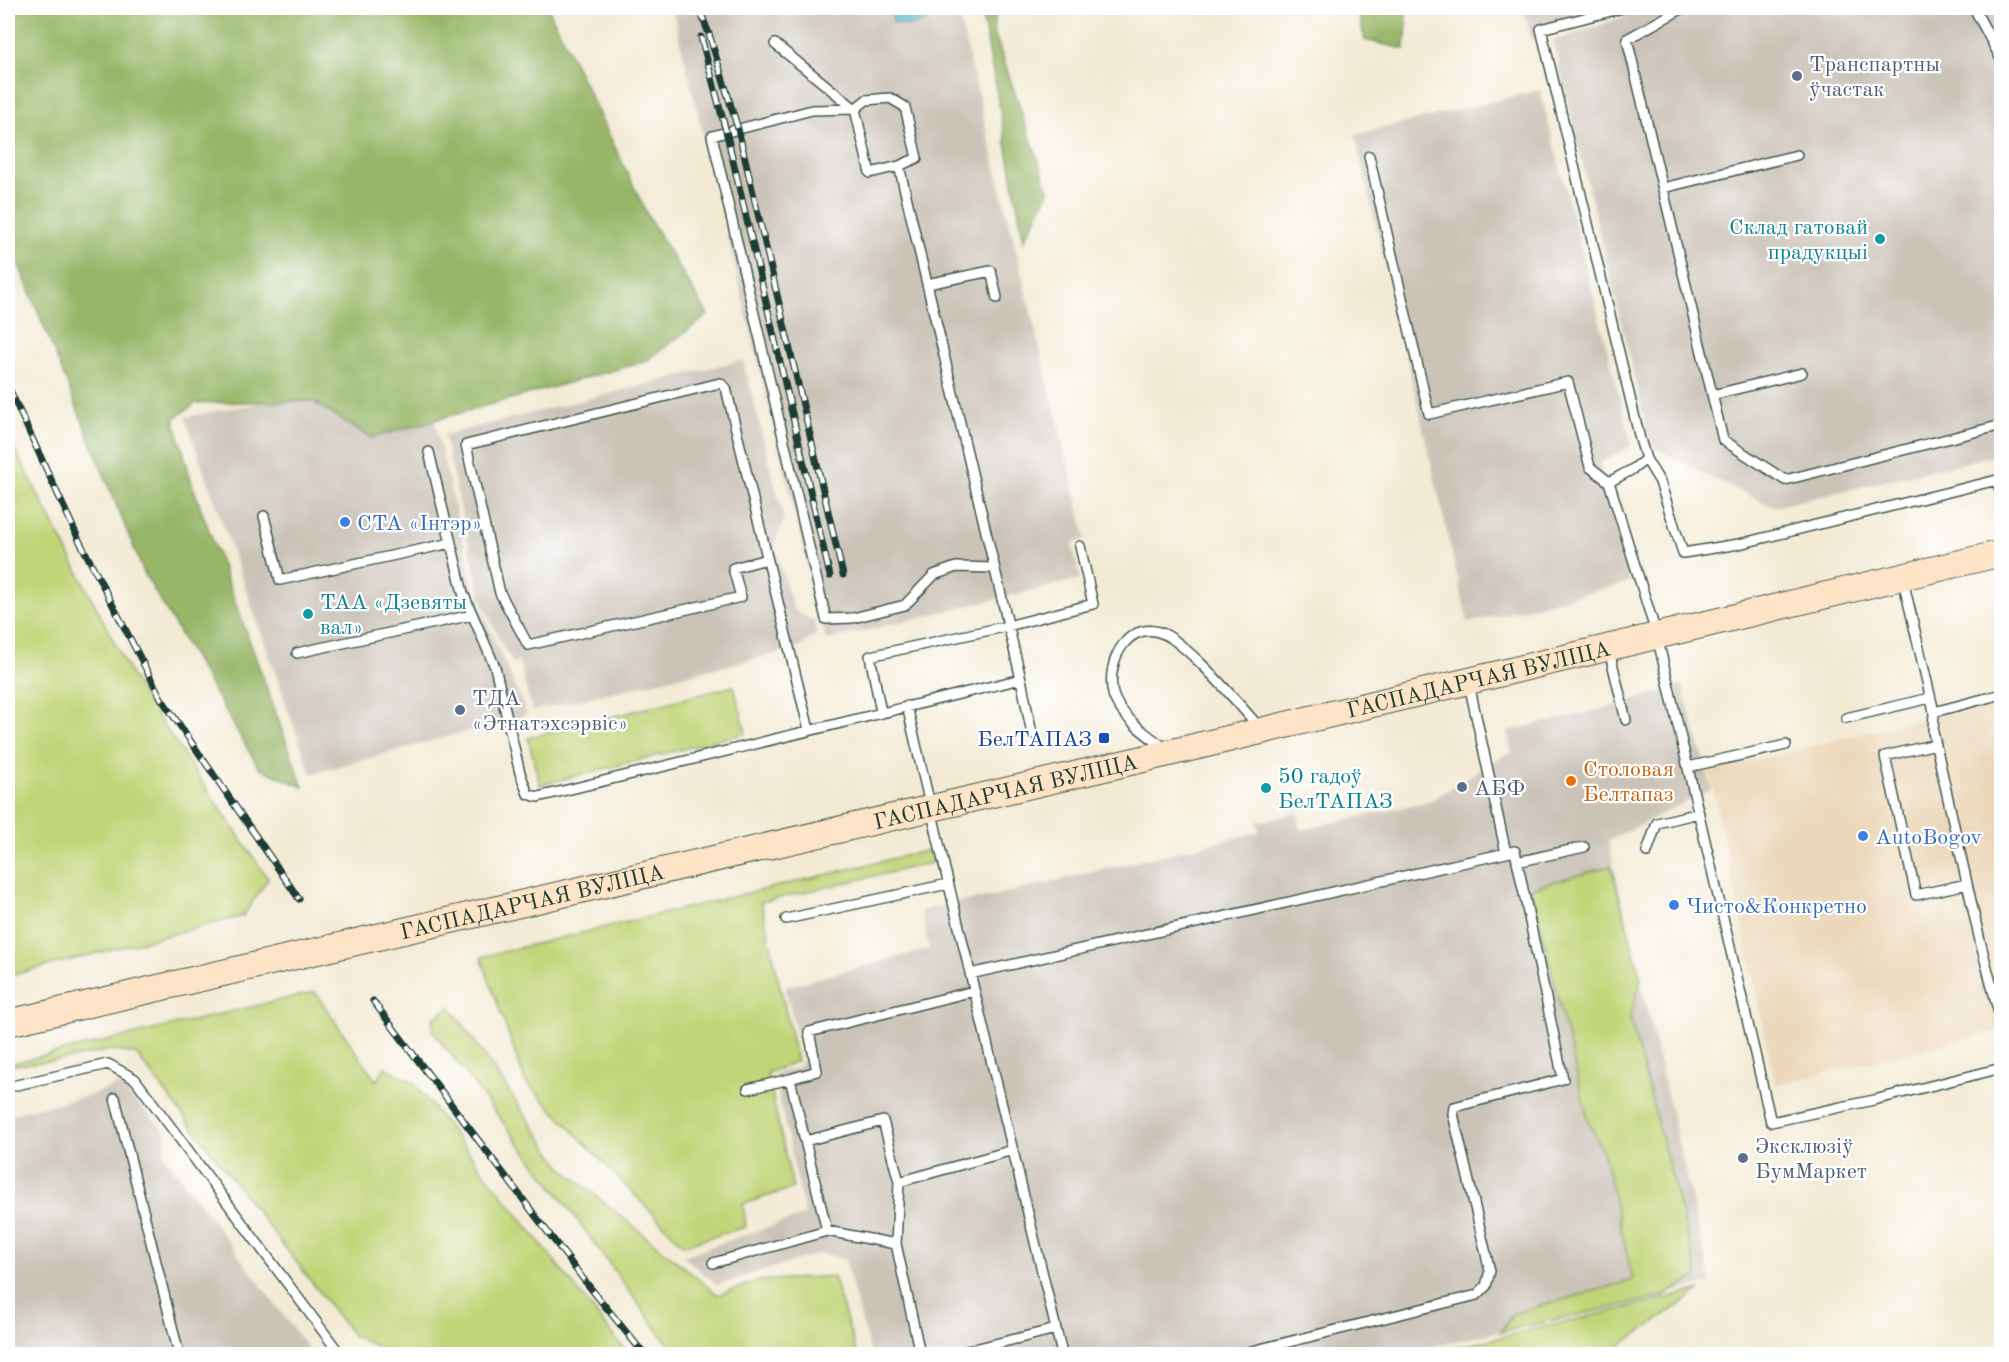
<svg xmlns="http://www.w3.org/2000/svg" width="2009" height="1362" viewBox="0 0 2009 1362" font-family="'Old Standard TT',serif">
<rect width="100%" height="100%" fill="#fff"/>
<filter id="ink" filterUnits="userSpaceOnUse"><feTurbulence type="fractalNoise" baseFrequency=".0167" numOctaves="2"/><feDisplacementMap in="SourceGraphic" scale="12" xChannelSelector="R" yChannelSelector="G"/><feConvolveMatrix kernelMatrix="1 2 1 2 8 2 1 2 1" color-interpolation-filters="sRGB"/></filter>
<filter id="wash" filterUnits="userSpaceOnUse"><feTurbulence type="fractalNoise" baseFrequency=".008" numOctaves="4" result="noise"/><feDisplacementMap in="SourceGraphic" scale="24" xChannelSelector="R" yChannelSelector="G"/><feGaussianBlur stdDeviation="1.35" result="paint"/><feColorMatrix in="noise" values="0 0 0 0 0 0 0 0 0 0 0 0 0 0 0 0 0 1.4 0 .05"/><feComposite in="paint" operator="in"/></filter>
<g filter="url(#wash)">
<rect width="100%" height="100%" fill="#f3ead4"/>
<!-- built -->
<path fill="#ecd8ba" d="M2001 700V1030L1776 1085 1709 771Z"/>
<!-- industrial -->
<path fill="#cbc3b8" d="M672 8H957L1086 539 1072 543 1080 579 826 640Z
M1514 8H1630L1625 13 1532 39 1525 14Z
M1635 8H2001V454L1774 507 1702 473 1651 445 1553 41 1624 17Z
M1540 90 1632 445 1600 463 1630 582 1468 623 1355 135Z
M743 360 784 520 774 545 794 610 815 622 816 634 801 646 779 653 532 711 519 661 513 663 503 647 481 599 444 435Z
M314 393 432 411 477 600 527 715 311 774 185 417Z
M1682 685 1712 789 1608 841 1711 1283 1401 1354H871L845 1260 821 1253 717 1285 683 1256 805 1215 774 1074 798 1068 803 1059 785 987 929 949 921 911 953 903 993 896 1259 832 1257 822 1297 813 1301 830 1430 801 1502 756 1512 753 1507 731 1615 706Z
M119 1084 167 1133 163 1154 312 1354H8V1115L88 1096Z"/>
<!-- green -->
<path fill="#c1d477" stroke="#708856" stroke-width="1.5" d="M8 436 137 686 268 879 243 916 8 976Z
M734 686 746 733 540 785 528 738Z
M929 850 932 863 761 902 797 1061 767 1073 793 1188 743 1204 746 1227 683 1245 525 1081 481 957Z
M1611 866 1641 979 1630 1018 1698 1276 1664 1296 1500 1332 1513 1314 1633 1280 1605 1157 1588 1120 1531 888Z
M315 992 376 1081 385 1067 413 1082 628 1354H393L353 1336 136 1054 110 1050 67 1059 8 1066V1064Z
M450 1006 562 1168 718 1295 757 1281 833 1276 857 1354H675L562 1199 432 1030 433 1019Z
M1701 1290 1608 1354H1429Z"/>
<!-- forest -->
<path fill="#98b668" stroke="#5c7a4e" stroke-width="1.5" d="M8 8H548L649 218 708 315 646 361 371 438 312 401 196 403 174 419 193 487 303 787 259 768 144 573 8 238Z
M981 8H996L994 32 1049 192 1024 241Z
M1357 8H1405L1407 22 1405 49 1365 40Z"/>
<!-- water -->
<path fill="#4fbcc8" stroke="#377c7e" stroke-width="1.5" d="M892 8H936L934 18 909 26 893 22Z"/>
</g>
<g filter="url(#ink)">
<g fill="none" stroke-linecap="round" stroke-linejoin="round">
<!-- lane casing -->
<g stroke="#3f574c" stroke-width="12">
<path id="lane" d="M1623 8 1541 29 1640 439 1646 459 1660 482 1683 553 1739 544 1997 480
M1683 8 1627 39 1723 440 1785 480 2002 425
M1974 8 2002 61
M775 44 855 109 870 173 899 166 1021 679 1032 734
M1369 156 1429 414 1568 382 1590 467 1609 482 1657 636 1771 1122 1874 1100 2002 1068
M899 166 917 158 905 107 890 98 866 100 855 109 812 110 712 136 826 619 853 618 905 605 934 575 956 567 994 568
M1663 188 1797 155
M927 284 991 271 997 298
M1712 395 1802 373
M429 452 463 593 495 667 520 773 528 794 538 797 1021 679
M2001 479 1997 480 2002 497
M1609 482 1633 469 1646 459
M264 516 280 580 451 543
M767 559 733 568 741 597 528 645 500 593 466 445 720 383 726 388 809 730
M1903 580 1934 712 1933 732 1980 941 2002 1025
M1609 650 1626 720
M297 653 472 615
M1469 684 1506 853
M907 706 945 869 1062 1354
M881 712 870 656 1008 626 1093 604 1080 546
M1934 712 2002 694
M1846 718 1930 698
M1936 744 1885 756 1916 895 1967 884
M1167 749C1149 737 1119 716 1113 694 1105 660 1130 615 1168 636 1177 641 1185 649 1193 656 1217 678 1238 703 1259 727
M1688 767 1786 745
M1647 852 1657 823 1699 813
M1517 862 1584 847
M786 919 948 884
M970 974 1515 851 1563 1079 1454 1107 1453 1114 1490 1271 1486 1286 1477 1295 1240 1354
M8 1087 108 1064 135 1079 340 1354
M748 1089 790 1079
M115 1098 179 1354
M805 1141 883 1121 899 1182
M896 1244 899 1182 1013 1150
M713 1263 827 1231
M920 1354 896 1244 827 1231 790 1079 817 1071 809 1032 974 991
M954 1354 1056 1329"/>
</g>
<!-- secondary casing -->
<g stroke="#3f574c" stroke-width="28">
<g id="secondary">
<path id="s1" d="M8 1023 1173 752 2002 553"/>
</g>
</g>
<!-- lane -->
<use href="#lane" stroke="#fff" stroke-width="9"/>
<!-- secondary -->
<use href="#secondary" stroke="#fee4c6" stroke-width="26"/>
<!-- rail casing -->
<g stroke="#1f3d34" stroke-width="7">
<path id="rail" d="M699 8 709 34 738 129 843 575
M701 37 727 135 830 576
M8 386 79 540 161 698 299 899
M373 1001 584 1280 644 1354"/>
</g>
<!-- rail -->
<use href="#rail" stroke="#fff" stroke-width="4.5" stroke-dasharray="14" stroke-linecap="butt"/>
</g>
</g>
<!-- markers -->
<g fill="#5c6f8a" stroke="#fff" stroke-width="2">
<circle cx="1797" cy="76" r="6"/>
<circle cx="460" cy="710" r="6"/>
<circle cx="1462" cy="787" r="6"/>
<circle cx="1743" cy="1158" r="6"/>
</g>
<g fill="#0f9aa8" stroke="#fff" stroke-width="2">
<circle cx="1880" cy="239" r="6"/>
<circle cx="308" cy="614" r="6"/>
<circle cx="1266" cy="788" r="6"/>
</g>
<g fill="#3f7fe0" stroke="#fff" stroke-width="2">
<circle cx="345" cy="522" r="6"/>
<circle cx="1863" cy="836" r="6"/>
<circle cx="1674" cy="905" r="6"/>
</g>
<rect fill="#1a4fb4" stroke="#fff" stroke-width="2" x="1098" y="732" width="12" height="12" rx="3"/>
<circle fill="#e8710a" stroke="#fff" stroke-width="2" cx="1571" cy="781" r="6"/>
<g text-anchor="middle" stroke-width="4.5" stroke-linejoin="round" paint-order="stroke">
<!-- service labels -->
<g font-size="22" fill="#4e5e75" stroke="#fff" text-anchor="start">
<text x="1809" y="71">Транспартны<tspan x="1809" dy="25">ўчастак</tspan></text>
<text x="472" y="705">ТДА<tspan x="472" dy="25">«Этнатэхсэрвіс»</tspan></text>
<text x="1474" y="795">АБФ</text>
<text x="1755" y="1153">Эксклюзіў<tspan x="1755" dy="25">БумМаркет</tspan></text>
</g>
<!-- culture labels -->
<g font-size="22" fill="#0d838f" stroke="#fff" text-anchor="start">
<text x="1868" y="234" text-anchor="end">Склад гатовай<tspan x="1868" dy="25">прадукцыі</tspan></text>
<text x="320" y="609">ТАА «Дзевяты<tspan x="320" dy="25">вал»</tspan></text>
<text x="1278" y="783">50 гадоў<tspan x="1278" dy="25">БелТАПАЗ</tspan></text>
</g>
<!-- shop labels -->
<g font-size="22" fill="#366cbe" stroke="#fff" text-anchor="start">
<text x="357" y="530">СТА «Інтэр»</text>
<text x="1875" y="844">AutoBogov</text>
<text x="1686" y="913">Чисто&amp;Конкретно</text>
</g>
<!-- street labels -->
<g font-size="22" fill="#1f3d34" stroke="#fff">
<text dy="8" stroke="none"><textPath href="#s1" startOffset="1510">ГАСПАДАРЧАЯ ВУЛІЦА</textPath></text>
<text dy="8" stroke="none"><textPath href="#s1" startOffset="1024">ГАСПАДАРЧАЯ ВУЛІЦА</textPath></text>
<text dy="8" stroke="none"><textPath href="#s1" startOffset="538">ГАСПАДАРЧАЯ ВУЛІЦА</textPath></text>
</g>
<!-- transit labels -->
<g font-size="22" fill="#164399" stroke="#fff" text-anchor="end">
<text x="1092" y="746">БелТАПАЗ</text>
</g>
<!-- food labels -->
<g font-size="22" fill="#c56008" stroke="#fff" text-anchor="start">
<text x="1583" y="776">Столовая<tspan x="1583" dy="25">Белтапаз</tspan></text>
</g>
</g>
<!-- margin -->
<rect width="2009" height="1362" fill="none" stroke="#fff" stroke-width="30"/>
</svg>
